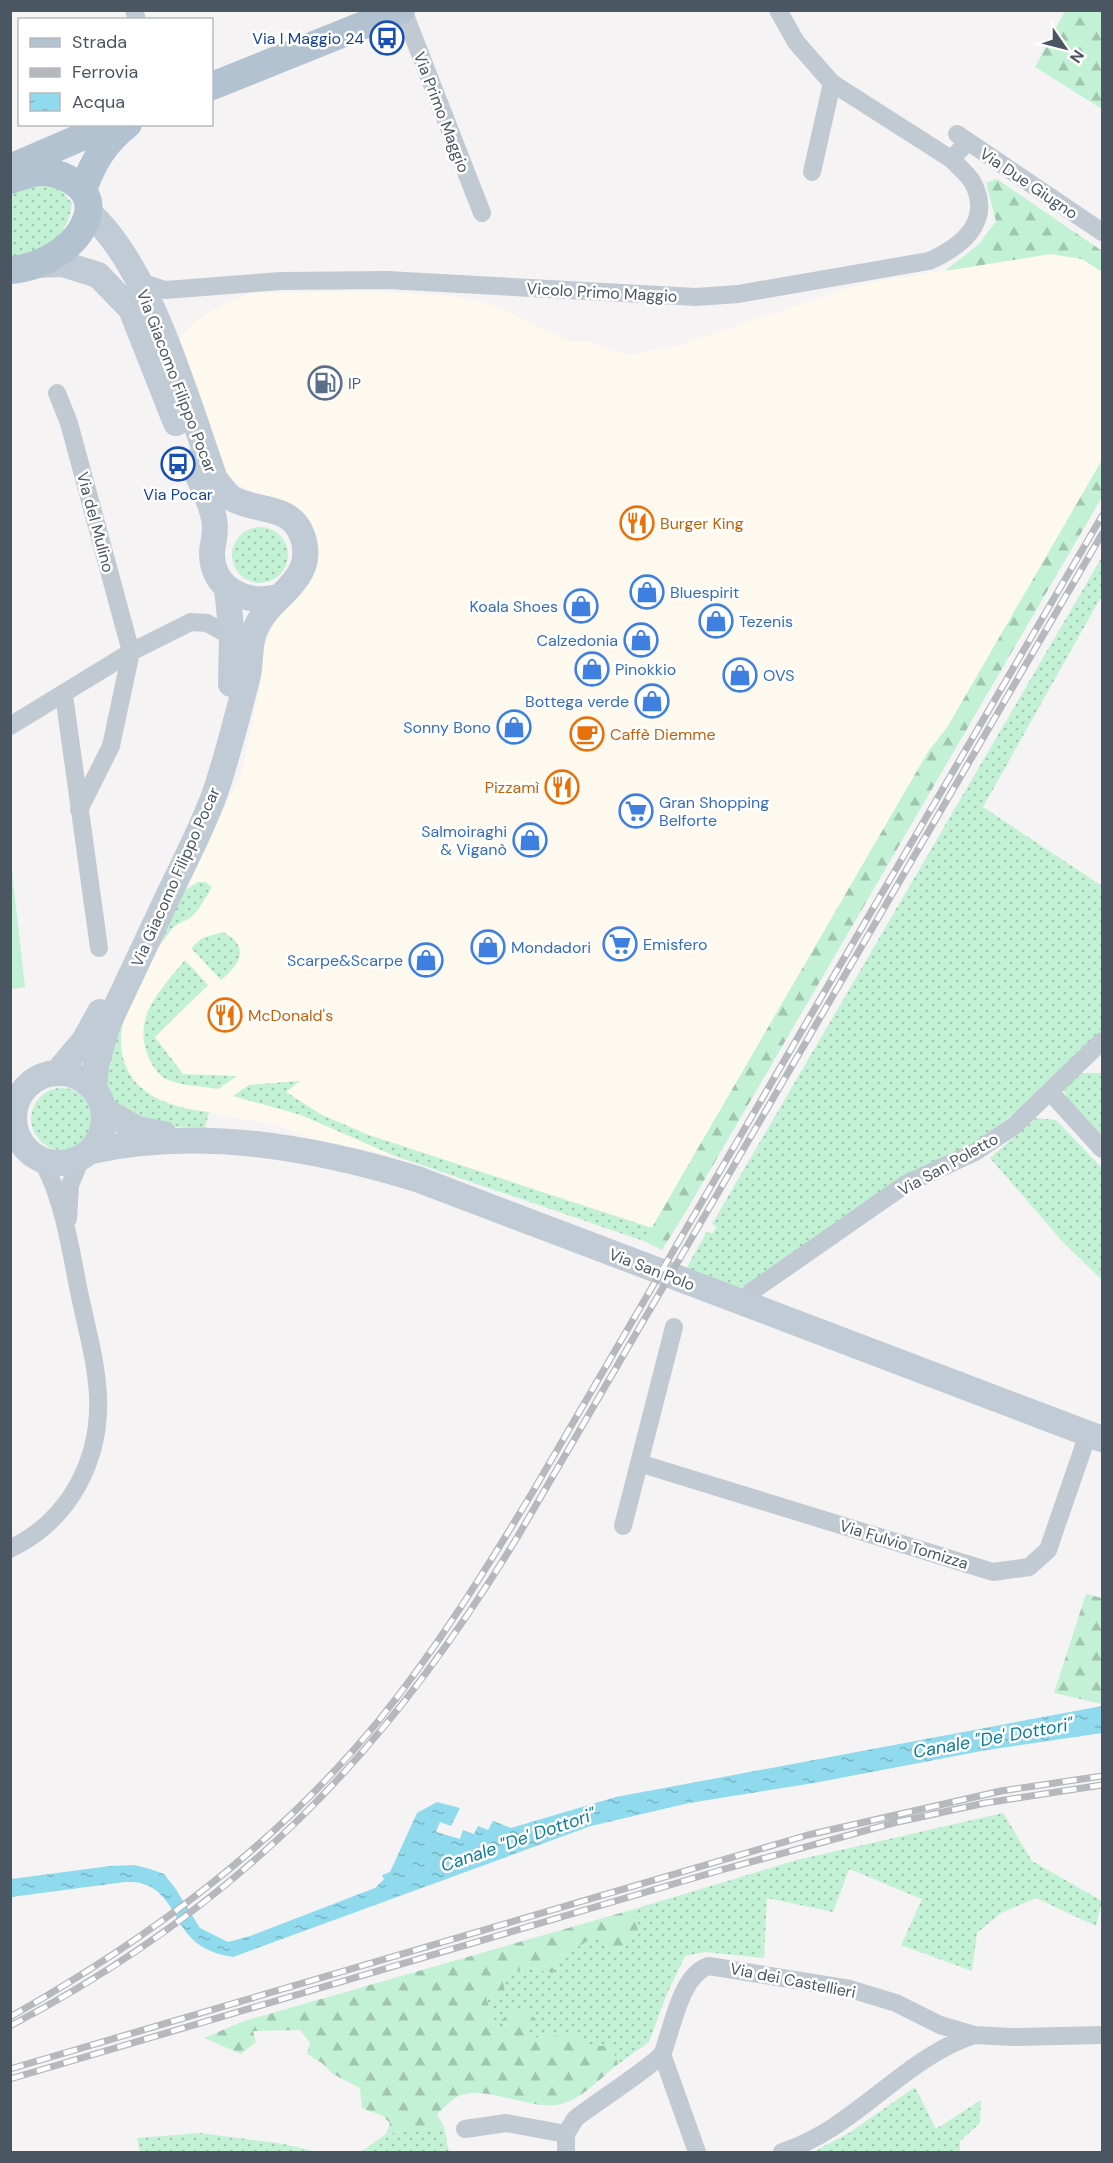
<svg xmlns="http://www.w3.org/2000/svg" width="1113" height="2163" viewBox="0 0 1113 2163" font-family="'DM Sans',sans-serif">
<defs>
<pattern id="grass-dots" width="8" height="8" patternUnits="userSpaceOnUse" patternTransform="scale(1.5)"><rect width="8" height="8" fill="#c3f1d5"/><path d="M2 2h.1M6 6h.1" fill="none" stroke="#a0c6b0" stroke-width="1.8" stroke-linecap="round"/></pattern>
<pattern id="forest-firs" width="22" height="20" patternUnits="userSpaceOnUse" patternTransform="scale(1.5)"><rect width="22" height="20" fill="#c3f1d5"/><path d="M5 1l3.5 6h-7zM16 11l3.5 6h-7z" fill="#a0c6b0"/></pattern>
<pattern id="water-ripples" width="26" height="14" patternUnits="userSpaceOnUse" patternTransform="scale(1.5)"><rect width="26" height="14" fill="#90daee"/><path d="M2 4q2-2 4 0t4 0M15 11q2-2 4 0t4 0" fill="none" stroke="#78b4c4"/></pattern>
</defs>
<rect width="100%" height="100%" fill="#f5f3f3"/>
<!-- commercial -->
<path fill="#fdf9ef" d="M1051 254 1082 259 1102 272V460L948 726 928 752 652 1228 369 1135 322 1115 286 1092 299 1081 249 1085 233 1096 301 1115 395 1156 310 1138 278 1125 191 1110 159 1100 141 1088 127 1069 119 1041 124 1014 153 954 175 926 192 916 212 887 205 882 185 890 192 870 241 775 260 685 262 652 281 605 296 594 300 512 273 497 256 495 222 472 179 340 193 323 222 305 252 293 368 291 452 296 490 304 571 342 589 341 627 355 676 346 861 284Z"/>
<!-- grass -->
<path fill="url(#grass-dots)" d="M44 183 61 190 72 203C67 241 45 249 11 257V187Z
M232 555a28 28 0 1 1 56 0a28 28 0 1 1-56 0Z
M1102 557V595L983 807 1102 886V1030L1043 1091 975 1144 741 1291 686 1269 707 1231 712 1234 717 1227 712 1224Z
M198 882H205L212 887C206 896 200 910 191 917 185 922 177 922 172 929 114 1002 82 1098 209 1112L205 1128C185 1127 145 1127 128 1116 115 1108 103 1091 103 1075 103 1027 162 935 185 890Z
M223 932C251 947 240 964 221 980L191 948 202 938Z
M185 960 208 985 155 1037 183 1074 237 1076 218 1089C202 1086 183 1086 168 1080 158 1076 152 1065 148 1056 132 1015 161 990 185 960Z
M1079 1073H1102V1141L1070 1107 1064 1091Z
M300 1081 286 1092 322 1115 369 1135 652 1228 644 1241 395 1156 301 1115 233 1096 249 1085Z
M31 1119a31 31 0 1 1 62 0a31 31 0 1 1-62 0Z
M1036 1118 1056 1120 1102 1168V1280L1062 1241 990 1158Z
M1003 1813 1032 1861 1102 1901 1096 1926 1036 1898 1001 1913 977 1933 972 1971 901 1945 922 1899 849 1869 833 1912 767 1898 764 1958 705 1952 685 1956 666 1996 649 2042 618 2064 610 2046H583L570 2033 535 2038 523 2033 502 2038 485 1999 505 1992 502 1976 526 1967 553 1973 557 1958 597 1936 613 1956 639 1933 631 1910 797 1860Z
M915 2087 936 2129 981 2100 980 2123 960 2141V2152H813L849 2133Z
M444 2127 449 2152H361L386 2134Z
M200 2133 284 2144 317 2152H140L137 2138Z"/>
<!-- forest -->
<path fill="url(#forest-firs)" d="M1065 11H1102V109L1035 67Z
M997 179 1102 251V272L1082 259 1051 254 945 271 979 244 996 221 986 183Z
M1102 460V497L688 1208 662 1250 644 1241 928 752 948 726Z
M1086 1594 1102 1598V1704L1054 1693Z
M631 1910 639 1933 613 1956 597 1936 557 1958 553 1973 526 1967 502 1976 505 1992 486 1999 502 2038 509 2036 501 2021 516 2006 536 2019 524 2033 535 2038 570 2033 583 2046H611L618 2064C601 2078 579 2102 556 2105 527 2109 479 2082 455 2098 449 2102 443 2109 437 2114L444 2127 386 2134 390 2123 383 2116 362 2108 360 2088 333 2074 322 2063 307 2054 310 2043 300 2030 253 2031 256 2042 241 2054 204 2038 244 2021Z"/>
<!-- green -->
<path fill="#c3f1d5" d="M10 853 25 987 11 989H10Z"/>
<!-- water -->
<path fill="url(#water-ripples)" d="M1102 1706V1733L987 1750 814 1783 689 1803 591 1826 233 1957C170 1948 183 1898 144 1884 138 1882 131 1882 125 1882L11 1897V1879L110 1866 135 1865 150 1869 164 1874 175 1888 200 1928 228 1942 250 1936 375 1888 384 1879 382 1875 390 1872 417 1813 437 1802 460 1808 451 1826 440 1822 436 1832 460 1839 463 1830 474 1834 478 1826 488 1830 493 1821 511 1828 616 1797Z"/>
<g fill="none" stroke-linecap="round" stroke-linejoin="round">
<!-- minor -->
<path stroke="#c1cad2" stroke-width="18" d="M134 10 137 20
M403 10 482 213
M778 10 796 42 832 83 951 159 968 142
M957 134 1102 232
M812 172 832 83
M138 281 165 290 281 281 387 280 696 297 738 294 929 261C961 247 993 222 973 183 969 175 958 166 951 159
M57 393 69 423 131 652 111 746 79 810
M64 695 99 948
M10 726 131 652 191 622 207 623 232 637
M1051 1093 1102 1149
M68 1219 70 1185 81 1158
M751 1292 906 1184 975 1152 1014 1126 1102 1041
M639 1463 993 1572 1029 1567 1048 1550 1088 1434
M623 1526 674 1327
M10 1549C70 1520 101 1460 98 1395 96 1359 85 1322 78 1287 71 1250 61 1190 41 1160
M662 2054 697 2152
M465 2129 506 2123 566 2134
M566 2152V2134L575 2119C589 2107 658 2063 663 2052 673 2026 681 1974 709 1966L850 1989 896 2003 940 2025 974 2035 1012 2037 1102 2035
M782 2152C855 2129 902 2059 974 2035"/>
<!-- secondary -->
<path stroke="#c1cbd6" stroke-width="26" d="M88 212C150 265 187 402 215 479 220 485 226 495 233 499 257 512 290 504 302 535 319 581 269 594 255 630 249 644 251 660 248 675 238 714 228 755 215 793 203 826 187 857 172 888 150 934 129 979 108 1024L96 1065 94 1089
M36 265 63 264 98 275 131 309 176 423
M192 462C199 480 211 500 214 519 217 531 213 541 212 552 211 589 246 605 278 597
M227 588 232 637 231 684
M57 1073 84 1041 100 1012
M14 1118a45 45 0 1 1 90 0a45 45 0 1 1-90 0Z
M104 1110 137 1129 164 1134
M91 1151C199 1127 312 1147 417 1179L1102 1439"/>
<!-- primary -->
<path stroke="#b3c2d1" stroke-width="28" d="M212 86 401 10
M12 167 112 124
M10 180C22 176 33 171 46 172 66 174 93 189 88 213 81 246 41 268 10 270
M83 190C93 162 104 143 128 124"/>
<!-- rail casing -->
<g stroke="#b5b8bd" stroke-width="7">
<path id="rail" d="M10 2017C150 1938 278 1844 380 1719 437 1648 485 1571 532 1493L1102 516
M10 2026C239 1906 385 1755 518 1536L1102 534
M10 2069 808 1835 1001 1791 1102 1776
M10 2079 721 1870 893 1823 985 1803 1102 1785"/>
</g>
<!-- rail -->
<use href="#rail" stroke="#fff" stroke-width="4.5" stroke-dasharray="14" stroke-linecap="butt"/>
</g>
<!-- icons -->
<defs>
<g id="bus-ring" transform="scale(1.725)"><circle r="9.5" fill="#fff" stroke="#1a4fb4" stroke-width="1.5"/><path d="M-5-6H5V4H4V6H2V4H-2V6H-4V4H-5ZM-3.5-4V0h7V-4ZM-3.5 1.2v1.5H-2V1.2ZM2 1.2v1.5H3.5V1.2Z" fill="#1a4fb4"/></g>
<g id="fuel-ring" transform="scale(1.725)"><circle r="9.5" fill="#fff" stroke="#5c6f8a" stroke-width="1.5"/><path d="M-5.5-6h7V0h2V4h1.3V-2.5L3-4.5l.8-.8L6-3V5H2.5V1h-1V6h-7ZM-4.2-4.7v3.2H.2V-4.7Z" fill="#5c6f8a"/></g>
<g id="restaurant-ring" transform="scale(1.725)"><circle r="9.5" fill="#fff" stroke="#e8710a" stroke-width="1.5"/><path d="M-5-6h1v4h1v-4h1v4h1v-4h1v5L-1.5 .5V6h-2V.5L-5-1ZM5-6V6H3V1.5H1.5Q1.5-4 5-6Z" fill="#e8710a"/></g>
<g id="shop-ring" transform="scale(1.725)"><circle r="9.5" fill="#fff" stroke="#3f7fe0" stroke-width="1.5"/><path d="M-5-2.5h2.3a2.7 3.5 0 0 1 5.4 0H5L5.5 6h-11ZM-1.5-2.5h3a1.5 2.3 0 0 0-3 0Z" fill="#3f7fe0"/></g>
<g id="cafe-ring" transform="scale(1.725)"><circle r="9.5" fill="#fff" stroke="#e8710a" stroke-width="1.5"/><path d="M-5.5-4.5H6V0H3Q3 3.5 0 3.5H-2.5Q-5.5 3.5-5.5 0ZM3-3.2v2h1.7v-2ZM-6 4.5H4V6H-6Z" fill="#e8710a"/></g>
<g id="supermarket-ring" transform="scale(1.725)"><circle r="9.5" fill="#fff" stroke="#3f7fe0" stroke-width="1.5"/><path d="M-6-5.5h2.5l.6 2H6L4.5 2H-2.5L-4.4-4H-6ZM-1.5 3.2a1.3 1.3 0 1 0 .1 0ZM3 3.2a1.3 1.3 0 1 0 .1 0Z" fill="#3f7fe0"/></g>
</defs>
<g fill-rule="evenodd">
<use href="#bus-ring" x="387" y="38"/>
<use href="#fuel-ring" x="325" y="383"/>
<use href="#bus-ring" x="178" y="464"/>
<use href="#restaurant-ring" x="637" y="523"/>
<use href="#shop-ring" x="647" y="592"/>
<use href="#shop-ring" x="581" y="606"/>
<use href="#shop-ring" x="716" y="621"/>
<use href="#shop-ring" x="641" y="640"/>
<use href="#shop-ring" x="592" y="669"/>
<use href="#shop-ring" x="740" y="675"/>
<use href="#shop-ring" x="652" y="701"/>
<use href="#shop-ring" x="514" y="727"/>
<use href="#cafe-ring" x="587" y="734"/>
<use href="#restaurant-ring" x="562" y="787"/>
<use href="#supermarket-ring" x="636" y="811"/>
<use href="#shop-ring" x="530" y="840"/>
<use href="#supermarket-ring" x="620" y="944"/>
<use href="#shop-ring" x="488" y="947"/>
<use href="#shop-ring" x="426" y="960"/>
<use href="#restaurant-ring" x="225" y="1015"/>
</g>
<g text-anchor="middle" stroke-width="5" stroke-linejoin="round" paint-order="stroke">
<!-- transit labels -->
<g font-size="16" fill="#164399" stroke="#fff" text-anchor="end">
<text x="364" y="44">Via I Maggio 24</text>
<text x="178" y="500" text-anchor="middle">Via Pocar</text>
</g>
<!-- street labels -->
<g font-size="16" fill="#4a5661" stroke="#fff">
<text transform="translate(442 112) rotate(69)" y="6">Via Primo Maggio</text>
<text transform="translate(1029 183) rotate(34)" y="6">Via Due Giugno</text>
<text transform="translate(602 292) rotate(3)" y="6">Vicolo Primo Maggio</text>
<text transform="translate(177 381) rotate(69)" y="6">Via Giacomo Filippo Pocar</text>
<text transform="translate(96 522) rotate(75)" y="6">Via del Mulino</text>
<text transform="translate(175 877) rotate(-66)" y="6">Via Giacomo Filippo Pocar</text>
<text transform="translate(948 1164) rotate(-29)" y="6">Via San Poletto</text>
<text transform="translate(652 1269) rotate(21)" y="6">Via San Polo</text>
<text transform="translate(904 1544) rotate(17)" y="6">Via Fulvio Tomizza</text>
<text transform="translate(793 1980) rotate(11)" y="6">Via dei Castellieri</text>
</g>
<!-- service labels -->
<g font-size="16" fill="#4e5e75" stroke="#fff" text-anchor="start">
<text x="348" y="389">IP</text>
</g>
<!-- food labels -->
<g font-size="16" fill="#c56008" stroke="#fff" text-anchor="start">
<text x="660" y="529">Burger King</text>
<text x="610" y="740">Caffè Diemme</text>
<text x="539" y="793" text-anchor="end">Pizzamì</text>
<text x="248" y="1021">McDonald's</text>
</g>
<!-- shop labels -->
<g font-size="16" fill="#366cbe" stroke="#fff" text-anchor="start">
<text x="670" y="598">Bluespirit</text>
<text x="558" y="612" text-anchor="end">Koala Shoes</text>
<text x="739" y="627">Tezenis</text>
<text x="618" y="646" text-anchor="end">Calzedonia</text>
<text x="615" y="675">Pinokkio</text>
<text x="763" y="681">OVS</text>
<text x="629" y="707" text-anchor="end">Bottega verde</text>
<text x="491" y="733" text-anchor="end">Sonny Bono</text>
<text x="659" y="808">Gran Shopping<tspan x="659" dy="18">Belforte</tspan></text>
<text x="507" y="837" text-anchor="end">Salmoiraghi<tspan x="507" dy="18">&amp; Viganò</tspan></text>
<text x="643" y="950">Emisfero</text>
<text x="511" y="953">Mondadori</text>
<text x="403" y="966" text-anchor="end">Scarpe&amp;Scarpe</text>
</g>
<!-- water labels -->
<g font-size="18" font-style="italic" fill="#0c7c9b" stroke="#fff">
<text transform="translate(993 1738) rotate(-10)" y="6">Canale "De' Dottori"</text>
<text transform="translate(518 1840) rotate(-19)" y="6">Canale "De' Dottori"</text>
</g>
</g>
<!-- border -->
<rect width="1113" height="2163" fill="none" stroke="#4a5661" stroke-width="24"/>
<!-- legend -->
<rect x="18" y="18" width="195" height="108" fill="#ffffff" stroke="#b7bbc0" stroke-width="1.5"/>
<rect x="30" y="38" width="30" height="9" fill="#b3c2d1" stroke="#b7bbc0" stroke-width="1.5"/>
<text x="72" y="48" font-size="18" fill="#4a5661">Strada</text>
<rect x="30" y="68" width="30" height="9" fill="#b5b8bd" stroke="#b7bbc0" stroke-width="1.5"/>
<text x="72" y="78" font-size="18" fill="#4a5661">Ferrovia</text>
<rect x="30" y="93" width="30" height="18" fill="url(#water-ripples)" stroke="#b7bbc0" stroke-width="1.5"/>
<text x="72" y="108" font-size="18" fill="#4a5661">Acqua</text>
<!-- north arrow -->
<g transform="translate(1065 48) rotate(125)" stroke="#ffffff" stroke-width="4.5" paint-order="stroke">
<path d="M0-4.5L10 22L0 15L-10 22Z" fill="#4a5661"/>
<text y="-9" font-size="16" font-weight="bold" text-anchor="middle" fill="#4a5661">N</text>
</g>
</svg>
